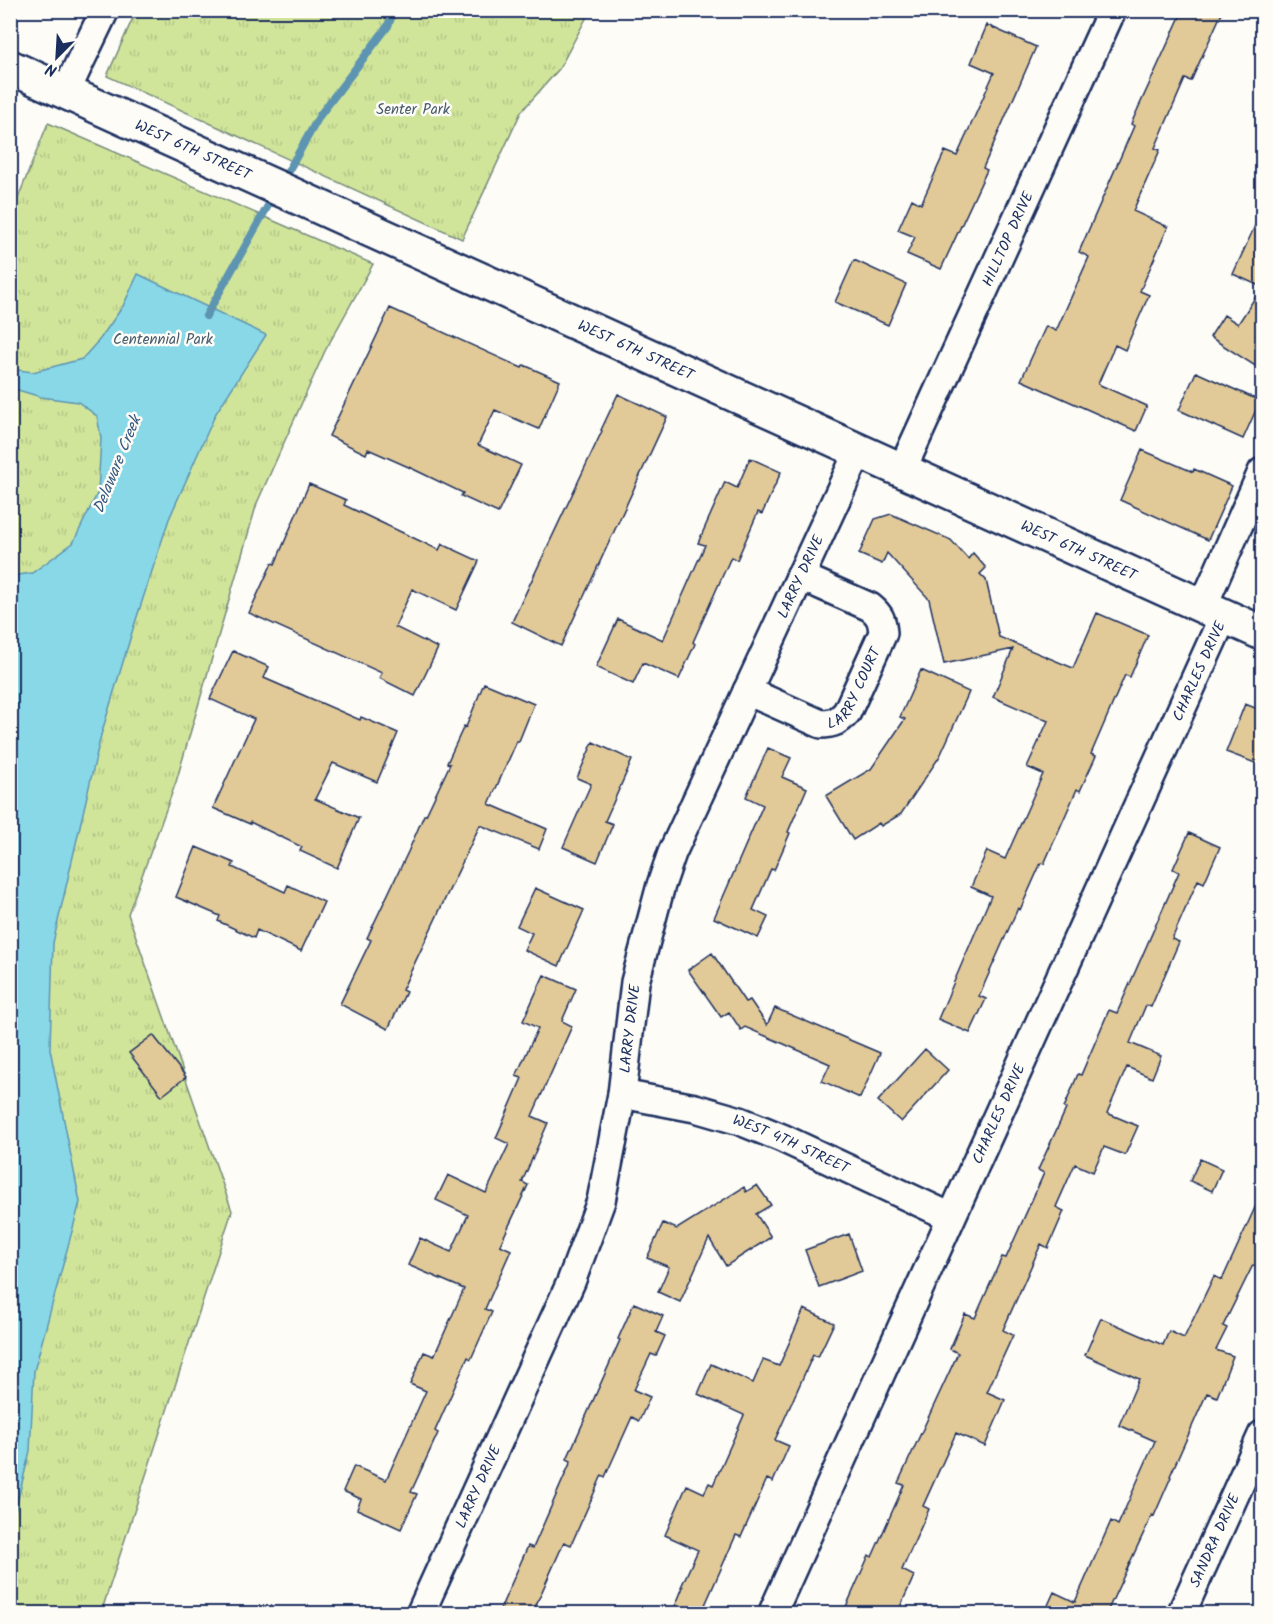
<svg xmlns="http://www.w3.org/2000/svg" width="1273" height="1624" viewBox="0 0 1273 1624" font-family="Kalam,sans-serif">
<defs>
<pattern id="park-tufts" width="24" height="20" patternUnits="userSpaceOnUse" patternTransform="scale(1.5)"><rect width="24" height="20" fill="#d1e59a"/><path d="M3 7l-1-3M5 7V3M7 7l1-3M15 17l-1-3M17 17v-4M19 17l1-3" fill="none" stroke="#b3c587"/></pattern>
</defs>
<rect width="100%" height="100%" fill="#fdfcf7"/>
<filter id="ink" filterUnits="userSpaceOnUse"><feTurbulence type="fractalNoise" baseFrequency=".0167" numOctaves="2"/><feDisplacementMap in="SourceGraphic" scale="12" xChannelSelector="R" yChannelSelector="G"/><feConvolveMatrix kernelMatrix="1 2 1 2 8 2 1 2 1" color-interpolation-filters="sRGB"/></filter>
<g filter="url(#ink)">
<!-- park -->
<path fill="url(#park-tufts)" stroke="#768a7c" stroke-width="1.5" d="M136 11V10L590 11 559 69 521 112 462 239 107 76Z
M48 123 373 264 325 351 257 503 176 782 128 914 232 1211 101 1613H11L10 218Z"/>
<!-- water -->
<path fill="#89d8e8" stroke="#5d94b1" stroke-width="1.5" d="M138 274 266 335 216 413 169 519 133 629 101 735 53 943 50 1049 80 1202 34 1371 30 1451 11 1527V576L32 573 73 543 98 492 101 438 97 416 78 402 41 397 11 388V369L33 372 82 359 100 339 123 306Z"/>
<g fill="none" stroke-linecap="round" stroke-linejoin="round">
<!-- stream -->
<path stroke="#5d94b1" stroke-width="8" d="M282 182 320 115 388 26 394 10
M206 316 274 195"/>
</g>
<!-- building -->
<path fill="#e2c998" stroke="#1b2f5e" stroke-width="1.5" d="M1183 10H1223L1191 81 1185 79 1155 148 1160 150 1133 211 1168 227 1140 291 1149 295 1125 350 1115 345 1098 384 1147 406 1136 431 1021 380 1046 326 1056 331 1089 257 1079 252 1134 126 1131 124Z
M987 25 1036 47 983 168 987 170 941 269 907 254 915 237 898 230 912 199 921 204 945 151 957 156 994 73 971 63Z
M1263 208V371L1210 337 1224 315 1238 324 1262 287 1233 274Z
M854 260 906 284 888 325 835 302Z
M390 308 522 368 524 365 560 381 539 429 495 410 478 445 521 465 498 513 461 496 463 493 413 469 368 449 366 454 329 436Z
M1196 372 1260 401 1243 439 1179 410Z
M618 394 667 417 561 646 512 622 602 431 601 430Z
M1142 450 1193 472 1194 469 1232 486 1208 540 1120 500Z
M750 458 781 472 762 514 758 512 737 560 731 557 693 642 695 644 679 679 643 663 633 684 596 667 618 619 663 640 705 545 698 543 725 482 737 488Z
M309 484 346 500 344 505 439 550 442 544 479 561 456 610 412 589 395 627 438 648 415 696 379 678 382 673 249 613 272 563 275 564Z
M891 514 951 540 968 559 973 553 986 568 980 574 986 580 999 637 1073 668 1097 613 1148 635 1130 677 1125 675 1091 754 1096 756 1080 791 1077 789 1044 864 1041 863 1020 910 1018 908 979 996 986 999 970 1033 938 1019 991 896 971 887 987 851 1005 859 1043 774 1027 767 1048 721 993 697 1013 649 944 664 929 599 887 553 882 564 859 554 875 519Z
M233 651 269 667 264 678 360 720 361 717 398 733 377 782 333 763 315 799 359 818 337 868 300 851 302 847 250 822V824L213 808 254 719 210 699Z
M921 670 969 692 940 756 901 814 881 826 879 823 853 840 826 796 871 769 905 719 900 717Z
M484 683 534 704 519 741H517L489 804 547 829 539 849 480 825 402 990 406 992 388 1029 340 1004 371 940 367 938 408 852 424 815H426L450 764 447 763 464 726 466 727Z
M1245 704 1263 711V766L1226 752Z
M593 742 632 760 605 821 613 824 597 862 563 847 591 784 577 778Z
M768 748 791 758 782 777 807 788 788 832 790 833 774 870 771 869 753 910 768 917 758 938 714 918 763 805 746 797Z
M1189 833 1220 847 1204 883 1198 880 1172 939 1179 942 1151 1007 1146 1005 1130 1043 1161 1056 1152 1078 1127 1067 1107 1113 1138 1126 1125 1155 1104 1147 1093 1172 1075 1164 1056 1207 1064 1211 1048 1248 1041 1244 1003 1330 1013 1335 987 1392 1005 1400 985 1446 956 1433 923 1506 929 1509 902 1570 914 1576 897 1614H860L846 1607 869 1555 872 1557 904 1485 898 1483 958 1353 950 1349 965 1314 975 1318 1002 1257 1006 1258 1044 1173 1038 1170 1066 1109 1064 1108 1078 1074 1081 1075 1109 1010 1117 1013 1179 872 1173 869Z
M196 847 234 863 232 867 285 892 288 885 324 902 301 951 257 930 254 938 218 921 220 916 176 897Z
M535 888 584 910 559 966 524 950 532 933 517 926Z
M712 953 745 1002 750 1000 767 1025 775 1008 880 1053 860 1098 822 1081 830 1064 745 1027 741 1030 729 1012 721 1017 688 970Z
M544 975 576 989 562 1021 572 1026 532 1116 548 1123 522 1182 528 1185 500 1245 511 1250 485 1309 492 1312 471 1359 468 1357 435 1431 438 1433 411 1492 417 1494 401 1529 357 1509 361 1499 343 1491 354 1466 386 1480 426 1391 410 1384 424 1352 434 1356 464 1289 408 1265 420 1238 451 1252 468 1215 436 1200 448 1175 486 1193 509 1144 496 1138 522 1078 516 1076 538 1028 523 1021Z
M153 1035 186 1077 162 1096 129 1053Z
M925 1049 948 1070 901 1122 878 1101Z
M1200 1159 1222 1169 1212 1191 1190 1181Z
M757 1185 771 1205 756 1214 771 1237 726 1266 709 1238 680 1302 658 1292 669 1267 647 1258 663 1223 677 1229 744 1187 746 1192Z
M1263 1190V1270L1253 1265 1223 1326 1227 1328 1216 1350 1233 1356 1217 1397 1207 1393 1170 1476 1171 1477 1154 1516 1152 1515 1106 1614H1044L1054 1592 1075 1602 1111 1521 1118 1525 1155 1441 1119 1425 1139 1379 1085 1355 1101 1318 1163 1345 1169 1331 1184 1338 1214 1276 1222 1280Z
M849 1234 862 1271 819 1287 805 1250Z
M634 1303 663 1316 656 1332 665 1336 656 1356 651 1354 634 1390 650 1397 639 1421 632 1417 605 1477 602 1475 571 1545 564 1542 532 1614H498L528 1546 533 1548 571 1461 567 1459 620 1340 618 1339Z
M804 1309 834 1323 818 1357 813 1355 775 1440 789 1446 773 1482 767 1479 741 1537 736 1535 701 1614H672L683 1587H681L698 1550 665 1535 687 1485 704 1493 709 1483 713 1485 744 1415 698 1394 711 1364 753 1383 763 1360 779 1366Z"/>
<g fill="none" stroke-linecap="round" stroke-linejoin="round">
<!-- street casing -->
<g stroke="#1b2f5e" stroke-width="32">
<g id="street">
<path d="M66 92 78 66 105 10"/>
<path id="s1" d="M902 470 1112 10"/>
<path d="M1203 606 1262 472"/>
<path id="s2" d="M747 691 821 724C833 724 839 721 847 712L883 633C882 620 880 615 870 607L800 576"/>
<path id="s3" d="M622 1094 695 1108 740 1121 782 1138 951 1217"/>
<path id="s4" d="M420 1614 571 1282 601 1201 622 1094 635 982 661 885 672 853 859 450"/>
<path id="s5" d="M772 1614 1224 615"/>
<path id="s6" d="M1181 1614 1262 1435"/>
</g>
</g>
<!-- secondary casing -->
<g stroke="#1b2f5e" stroke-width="38">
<g id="secondary">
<path id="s7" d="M10 67 1262 633"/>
</g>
</g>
<!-- street -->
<use href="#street" stroke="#fdfcf7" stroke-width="27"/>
<!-- secondary -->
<use href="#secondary" stroke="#fdfcf7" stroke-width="33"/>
</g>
</g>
<g text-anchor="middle" stroke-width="5" stroke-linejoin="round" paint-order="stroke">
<!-- park labels -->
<g font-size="15" fill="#485c6d" stroke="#fdfcf7">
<text x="413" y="114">Senter Park</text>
<text x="163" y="344">Centennial Park</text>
</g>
<!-- street labels -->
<g font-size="15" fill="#1b2f5e" stroke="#fdfcf7">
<text dy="5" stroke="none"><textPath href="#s7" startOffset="201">WEST 6TH STREET</textPath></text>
<text dy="5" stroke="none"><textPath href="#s1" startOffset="254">HILLTOP DRIVE</textPath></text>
<text dy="5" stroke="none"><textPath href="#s7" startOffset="687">WEST 6TH STREET</textPath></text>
<text dy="5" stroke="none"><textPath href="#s7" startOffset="1173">WEST 6TH STREET</textPath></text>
<text dy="5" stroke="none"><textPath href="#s4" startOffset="1112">LARRY DRIVE</textPath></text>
<text dy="5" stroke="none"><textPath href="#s5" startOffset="1035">CHARLES DRIVE</textPath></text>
<text dy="5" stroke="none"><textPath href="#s2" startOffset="134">LARRY COURT</textPath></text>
<text dy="5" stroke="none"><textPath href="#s4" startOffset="626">LARRY DRIVE</textPath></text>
<text dy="5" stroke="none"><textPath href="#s5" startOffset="549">CHARLES DRIVE</textPath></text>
<text dy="5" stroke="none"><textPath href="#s3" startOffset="177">WEST 4TH STREET</textPath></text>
<text dy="5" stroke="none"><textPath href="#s4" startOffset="140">LARRY DRIVE</textPath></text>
<text dy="5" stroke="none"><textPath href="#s6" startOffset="81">SANDRA DRIVE</textPath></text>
</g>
<!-- water labels -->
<g font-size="16" font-style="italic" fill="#365980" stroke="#fdfcf7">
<text transform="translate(116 464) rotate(-68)" y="6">Delaware Creek</text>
</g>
</g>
<!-- margin -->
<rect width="1273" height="1624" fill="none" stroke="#fdfcf7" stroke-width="36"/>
<rect x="18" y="18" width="1237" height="1588" fill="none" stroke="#1b2f5e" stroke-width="2" filter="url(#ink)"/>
<!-- north arrow -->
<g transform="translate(57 57) rotate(204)" stroke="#fdfcf7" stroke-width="4.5" paint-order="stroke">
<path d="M0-4.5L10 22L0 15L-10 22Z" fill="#1b2f5e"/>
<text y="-9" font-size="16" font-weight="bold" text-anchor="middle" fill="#1b2f5e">N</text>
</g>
</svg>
